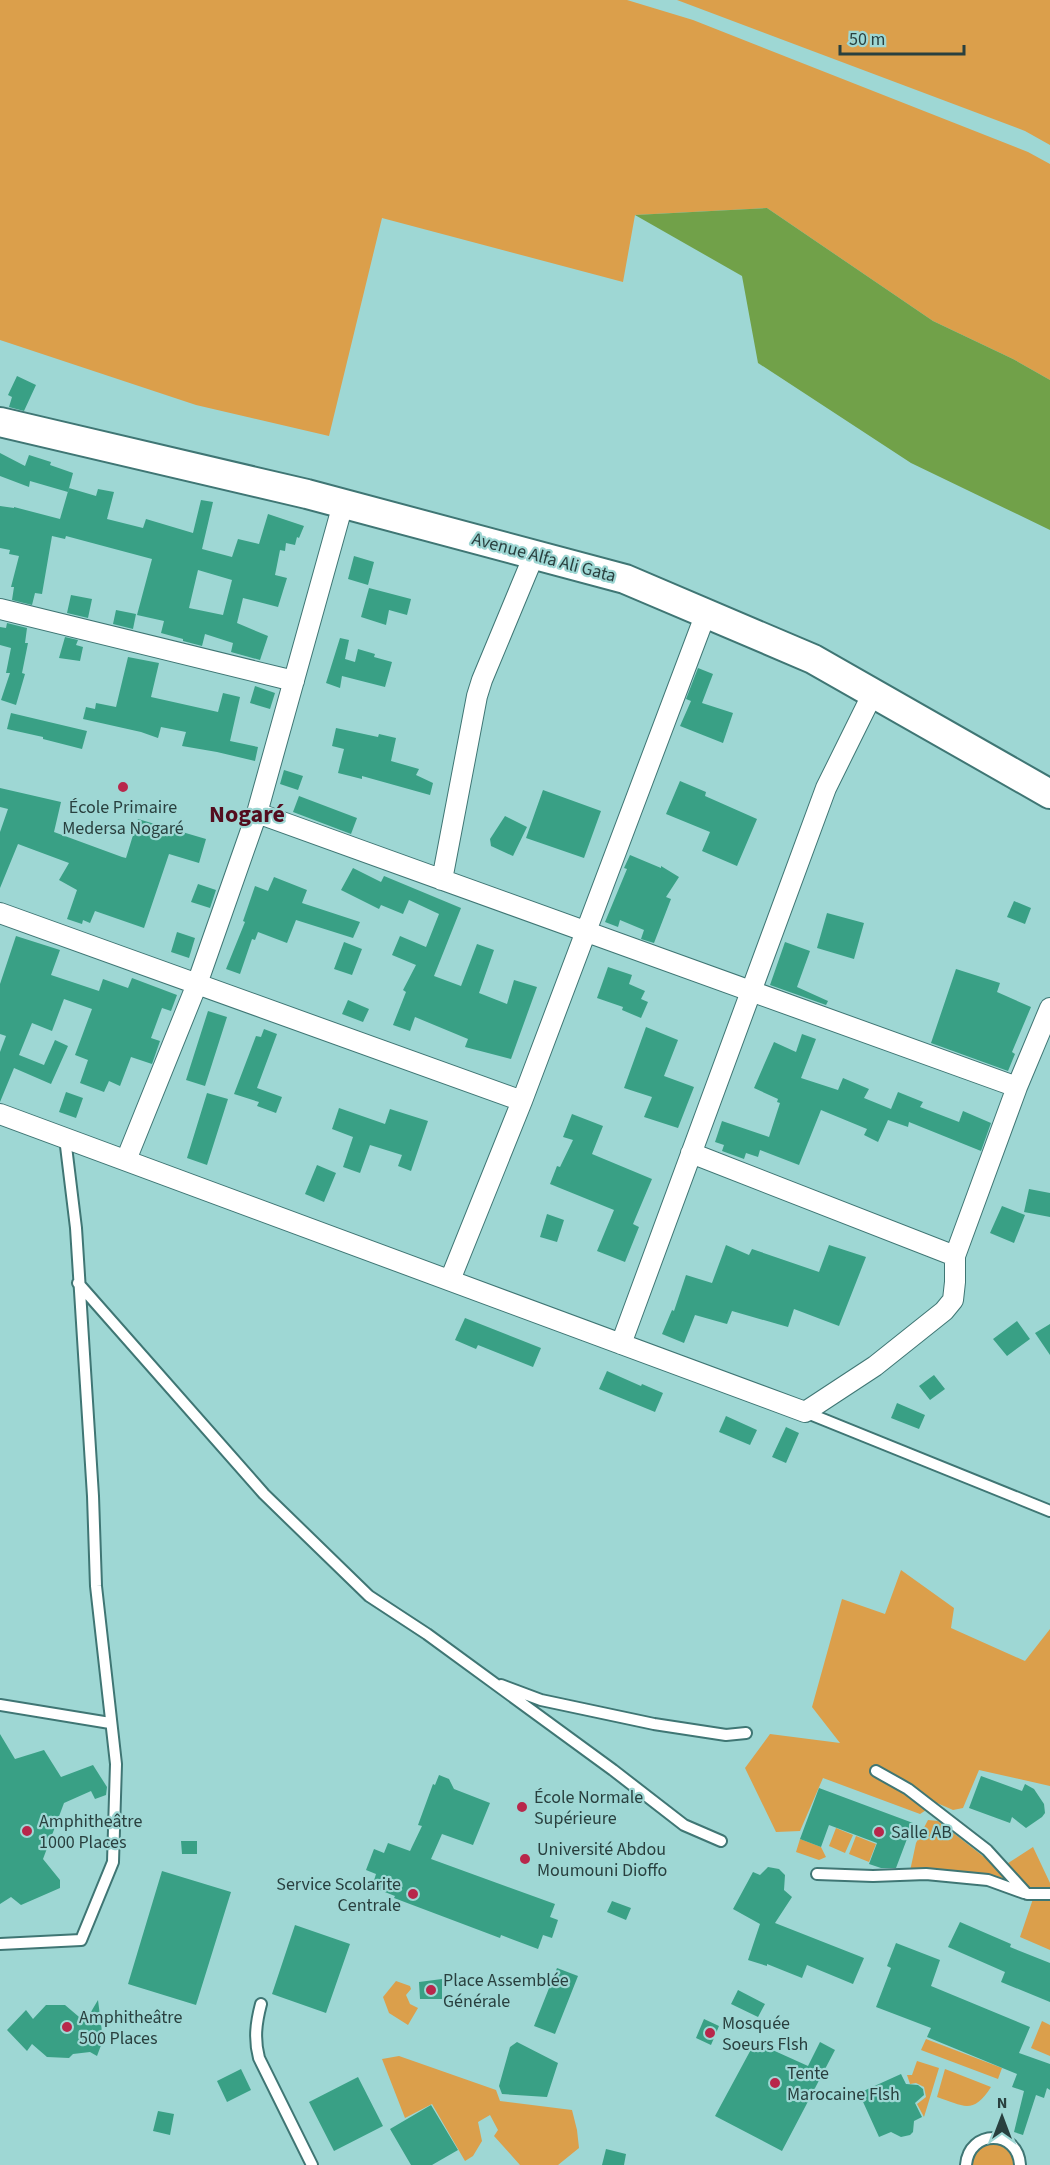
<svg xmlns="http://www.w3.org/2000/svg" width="1050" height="2165" viewBox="0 0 1050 2165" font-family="'Source Sans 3',sans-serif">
<rect width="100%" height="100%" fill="#9ed7d4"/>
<!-- green -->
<path fill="#db9f4b" d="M0 0H627L693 20 1028 152 1050 164V380L1013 359 933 321 767 208 635 215 623 282 382 218 329 436 196 405 0 340Z
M677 0H1050V145L1025 131Z
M901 1570 954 1608 951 1628 1025 1661 1050 1629V1786L979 1770 963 1808 953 1810 937 1803 920 1814 823 1778 800 1831 776 1832 745 1768 770 1734 840 1743 812 1707 842 1599 885 1614Z
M928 1820 938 1821 988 1860 996 1870 1018 1888 910 1871 916 1843Z
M836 1828 853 1835 845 1853 829 1846Z
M856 1836 876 1844 869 1862 849 1854Z
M800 1839 821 1847 826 1857 819 1860 796 1852Z
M1033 1847 1050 1883V1890L1028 1891 1005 1865Z
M1034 1896H1050V1950L1020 1937Z
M396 1981 410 1986 411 1989 406 1995 410 2004 418 2008 408 2025 389 2013 383 1997Z
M1042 2021 1050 2025V2056L1031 2048Z
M926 2039 1002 2068 998 2079 921 2050Z
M399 2056 496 2090 500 2101 572 2110 577 2130 579 2148 558 2165H520L494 2136 498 2130 490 2115 478 2122 482 2141 473 2156 465 2161 432 2104 405 2118 382 2059Z
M917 2061 939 2068 924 2117 917 2104 926 2097 924 2087 916 2083 910 2084 907 2075H912Z
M945 2069 991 2087C973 2115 964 2106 937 2097Z
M999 2143 1011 2150 1017 2165H970C976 2146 980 2144 999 2143Z"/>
<!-- water -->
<path fill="#71a149" d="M767 208 933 321 1013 359 1050 380V530L911 463 758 363 742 276 635 215Z"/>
<!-- building -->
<path fill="#39a085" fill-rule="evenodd" d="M17 376 36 385 24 411 9 407 12 397 8 395Z
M0 453 25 466 29 455 51 462 50 465 73 473 68 492 30 481 29 487 0 476Z
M69 488 96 496 98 489 114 492 107 519 143 528 146 519 193 533 201 500 213 502 202 549 232 557 238 539 259 544 268 514 304 526 299 538 297 537 295 545 286 543 285 551 280 550 275 575 287 578 278 607 243 598 237 623 268 636 260 660 231 652 233 643 205 634 202 646 183 641V639L161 633 164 621 137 615 152 559 66 536 65 539 52 536 42 594 35 593 32 605 12 600 14 587H11L19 556 9 554 10 550 0 548V506L14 508V507L60 519ZM198 570 232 580 223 615 189 608Z
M354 556 374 562 368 585 348 579Z
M369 588 411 599 407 615 389 610 386 625 361 617Z
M71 595 92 599 88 618 67 613Z
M116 610 136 614 133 629 113 624Z
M7 623 27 628 25 643H28L22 673 25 674 16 705 1 700 10 673H6L11 648 0 645V627L6 628Z
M65 637 78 640 76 645 83 647 80 661 59 658Z
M340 638 349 640 345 659 355 662 358 649 375 654 374 657 392 662 385 687 342 676 340 688 326 683Z
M128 657 159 663 151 697 218 712 223 693 240 697 230 741 258 747 255 761 217 752 182 746 186 732 161 727 158 738 141 732 83 719 86 707 95 709 96 703 116 707Z
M698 668 713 674 702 703 733 713 723 743 680 726 691 701 686 699Z
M255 686 275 693 270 709 250 703Z
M11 713 87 731 82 749 43 739V737L7 729Z
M336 728 378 737 379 734 396 738 391 761 419 769 416 775 433 783 430 795 362 776V779L338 773 344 749 332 746Z
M284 770 303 776 298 790 280 784Z
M680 781 706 792 705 796 757 819 737 866 702 851 710 832 666 814Z
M0 788 61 802 54 832 122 857 126 858 138 819 206 839 199 863 169 854 144 928 95 911 90 923 83 920 82 924 67 919 77 890 59 880 69 863 18 844 0 888V832L8 809 0 807Z
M543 790 601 811 584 858 526 838Z
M299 796 357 818 351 834 293 812Z
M505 816 527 827 513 856 491 846 490 839Z
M630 855 661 868V866L679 877 666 897 671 899 654 943 641 939 644 930 620 920 618 927 605 922 627 869 624 868Z
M353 868 381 882 384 876 461 908 434 976 461 986 477 944 494 950 479 993 507 1004 514 980 537 987 511 1059 465 1047 468 1039 415 1017 410 1031 393 1025 406 992 403 990 416 965 392 955 400 936 426 947 439 914 409 900 403 914 381 905 379 909 341 890Z
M274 877 307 890 302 903 360 922 353 938 296 920 287 943 258 932 255 940 252 939 240 974 226 969 245 922 243 921 255 886 268 891Z
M198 884 216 890 210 908 191 902Z
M1014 901 1031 908 1025 924 1007 917Z
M827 913 864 923 854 959 817 948Z
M177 932 195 938 189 958 171 952Z
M16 936 60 950 51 975 99 991 103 979 128 988 132 978 177 995 171 1011 162 1008 151 1038 160 1041 152 1064 131 1057 120 1086 109 1081 104 1092 80 1083 88 1060 75 1055 92 1009 64 999 52 1031 32 1023 19 1055 44 1065 55 1040 68 1046 51 1084 14 1068 0 1102V1052L6 1036 0 1034V984Z
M344 942 362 949 352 975 334 969Z
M785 942 810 951 797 987 828 1001 826 1005 770 985Z
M608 967 632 975 629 984 645 991 641 999 648 1002 641 1018 622 1010 623 1007 597 998Z
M956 969 1000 983 997 992 1031 1007 1012 1052 1015 1054 1008 1071 931 1043Z
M348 1000 369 1009 363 1022 342 1014Z
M208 1011 227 1017 205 1086 186 1080Z
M646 1027 678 1040 664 1076 694 1087 678 1128 644 1117 652 1097 624 1088Z
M264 1029 277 1034 257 1088 282 1097 276 1113 257 1106 259 1102 234 1094 256 1036 261 1037Z
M802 1034 816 1039 801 1078 838 1090 843 1078 869 1089 864 1098 891 1109 898 1092 923 1102 920 1107 959 1122 963 1111 991 1123 981 1151 909 1122 908 1127 888 1120 878 1142 864 1135 867 1129 821 1110 799 1165 760 1150 758 1157 746 1153 744 1159 722 1151 724 1145 715 1142 722 1121 769 1137 780 1103 777 1102 778 1099 754 1088 774 1042 796 1052Z
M66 1092 83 1098 76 1118 59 1112Z
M207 1093 228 1099 207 1165 187 1158Z
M339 1108 385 1124 390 1109 428 1121 411 1171 398 1166 402 1155 370 1145 360 1173 343 1167 353 1137 332 1129Z
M572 1114 603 1126 592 1154 652 1179 633 1224 639 1227 625 1262 597 1251 614 1210 550 1184 557 1166 560 1167 573 1140 563 1137Z
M317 1165 336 1173 324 1202 305 1194Z
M1029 1189 1050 1193V1217L1024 1212Z
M1002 1206 1025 1215 1014 1243 990 1233Z
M547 1214 564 1220 557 1242 540 1237Z
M726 1245 749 1255 752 1249 819 1272 829 1245 866 1257 839 1326 794 1309 788 1327 732 1311 727 1324 695 1315 684 1343 662 1334 672 1310 674 1311 686 1275 712 1283Z
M465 1318 541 1348 533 1367 478 1345 476 1349 455 1340Z
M1017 1321 1030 1339 1007 1356 993 1339Z
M1050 1324V1355L1035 1333Z
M607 1371 641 1386 642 1384 663 1393 655 1412 599 1389Z
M934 1375 945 1389 930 1400 919 1386Z
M897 1403 925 1415 919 1429 891 1418Z
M726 1416 757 1430 750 1445 719 1432Z
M786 1427 799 1433 786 1463 772 1457Z
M0 1734 15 1759 44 1750 61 1777 93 1765 107 1787 106 1795 95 1799 91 1791 64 1803 43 1859 60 1880V1888L21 1905 11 1897 0 1904Z
M439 1775 449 1779 454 1789 490 1803 473 1845 442 1834 431 1859 555 1904 550 1917 558 1920 552 1938 543 1935 538 1949 501 1935 500 1938 394 1898 395 1896 372 1887 376 1874 366 1870 374 1849 384 1853 388 1843 410 1851 422 1826 418 1825 433 1784 435 1785Z
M981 1776 1022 1791 1025 1784 1034 1789 1044 1804 1045 1813 1042 1817 1026 1828 1012 1817 1010 1823 969 1808Z
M819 1788 913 1823 896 1868H881L869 1864 877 1843 829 1825 821 1847 800 1839Z
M181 1841H197V1854H182Z
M768 1867 779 1869 785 1875 784 1890 792 1897 775 1923 864 1958 853 1984 807 1965 802 1978 767 1964V1966L748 1960 760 1924 733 1909 753 1872 760 1875Z
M162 1871 231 1892 196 2005 128 1984Z
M612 1901 631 1908 626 1920 607 1912Z
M960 1922 1011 1944 1010 1947 1050 1963V2002L1001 1982 1005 1972 948 1947Z
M295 1925 350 1944 326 2013 272 1994Z
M896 1943 940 1960 931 1986 1030 2027 1019 2053 1050 2064V2090L1047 2088 1044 2098 1036 2095 1023 2135 1014 2132 1024 2091 1012 2087 1017 2074 927 2037 931 2028 876 2007 891 1968 887 1966Z
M557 1968 578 1976 555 2034 534 2026Z
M442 1979V1999H420L419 1982Z
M738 1990 765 2004 758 2017 731 2004Z
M98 2000 103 2040 97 2056 90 2052 73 2054 69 2058 47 2057 32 2044 27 2051 7 2030 26 2010 33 2019 46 2005H65L85 2022Z
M704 2019 719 2026 711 2045 696 2038Z
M517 2042 558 2063 547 2097 502 2094 499 2086 510 2047Z
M755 2042 808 2066 820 2042 835 2050 782 2151 715 2116Z
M241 2069 251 2090 227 2102 217 2081Z
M901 2074 906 2084 918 2085 923 2089 924 2095 915 2103 922 2117 914 2121 913 2132 910 2135 901 2137 891 2132 879 2137 859 2093Z
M358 2077 383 2126 334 2151 309 2102Z
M431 2105 458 2150 432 2165H411L390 2129Z
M158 2111 174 2114 170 2135 153 2131Z
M606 2149 626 2154 624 2165H602Z"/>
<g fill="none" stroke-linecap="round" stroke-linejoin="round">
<!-- lane casing -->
<g stroke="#3f7674" stroke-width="14">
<path id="lane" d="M78 1283 264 1494 369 1596 427 1634 613 1770 684 1825 721 1841
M805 1412 1050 1511
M501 1685 541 1700 654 1724 726 1735 746 1733
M0 1705 110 1723
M876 1771 908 1789 987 1850 1027 1894H1050
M817 1874 873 1876 926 1874 988 1880 1024 1893
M0 1944 81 1940 113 1862 116 1764 96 1586 93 1496 76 1228 65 1138
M261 2004C256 2023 254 2039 259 2058L312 2165
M966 2165C969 2129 1018 2129 1020 2165"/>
</g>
<!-- street casing -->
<g stroke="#3f7674" stroke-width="22">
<path id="street" d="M0 609 294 681
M442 880 477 696 482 680 534 555
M0 913 522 1101
M1017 1087 1050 1008
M0 1114 805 1412 875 1366 944 1311 953 1300 955 1282V1256L1017 1087 257 813
M691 1153 955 1256
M126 1160 197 984 257 813 343 504
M450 1280 522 1101 706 613
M621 1344 826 788 873 693"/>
</g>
<!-- secondary casing -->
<g stroke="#3f7674" stroke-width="32">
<path id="secondary" d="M0 422 307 494 625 579 813 659 1050 794"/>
</g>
<!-- lane -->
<use href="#lane" stroke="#fff" stroke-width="10"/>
<!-- street -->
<use href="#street" stroke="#fff" stroke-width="20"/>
<!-- secondary -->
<use href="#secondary" stroke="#fff" stroke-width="28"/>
</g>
<!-- markers -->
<g fill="#b8274b" stroke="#9ed7d4" stroke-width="2">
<circle cx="123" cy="787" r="6"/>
<circle cx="522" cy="1807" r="6"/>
<circle cx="27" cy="1831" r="6"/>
<circle cx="879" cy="1832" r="6"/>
<circle cx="525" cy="1859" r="6"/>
<circle cx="413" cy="1894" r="6"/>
<circle cx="431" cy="1990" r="6"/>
<circle cx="67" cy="2027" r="6"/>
<circle cx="710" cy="2033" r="6"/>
<circle cx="775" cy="2083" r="6"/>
</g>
<g text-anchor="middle" stroke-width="4.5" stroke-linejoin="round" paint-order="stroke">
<!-- street labels -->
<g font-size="18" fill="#29403f" stroke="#9ed7d4">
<text transform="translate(544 557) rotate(15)" y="6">Avenue Alfa Ali Gata</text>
</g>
<!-- poi labels -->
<g font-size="18" fill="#29403f" stroke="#9ed7d4" text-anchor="start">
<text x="123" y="813" text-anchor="middle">École Primaire<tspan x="123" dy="21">Medersa Nogaré</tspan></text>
<text x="534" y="1803">École Normale<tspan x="534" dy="21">Supérieure</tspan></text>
<text x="39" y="1827">Amphitheâtre<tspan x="39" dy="21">1000 Places</tspan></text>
<text x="891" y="1838">Salle AB</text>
<text x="537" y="1855">Université Abdou<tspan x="537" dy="21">Moumouni Dioffo</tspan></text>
<text x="401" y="1890" text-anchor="end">Service Scolarite<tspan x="401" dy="21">Centrale</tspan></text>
<text x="443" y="1986">Place Assemblée<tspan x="443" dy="21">Générale</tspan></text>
<text x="79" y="2023">Amphitheâtre<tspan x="79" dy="21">500 Places</tspan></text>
<text x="722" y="2029">Mosquée<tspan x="722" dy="21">Soeurs Flsh</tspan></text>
<text x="787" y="2079">Tente<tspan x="787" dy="21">Marocaine Flsh</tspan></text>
</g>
<!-- district labels -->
<g font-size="24" font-weight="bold" fill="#530d1e" stroke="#9ed7d4">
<text x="247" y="822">Nogaré</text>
</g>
</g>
<!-- north arrow -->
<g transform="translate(1002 2117)" stroke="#9ed7d4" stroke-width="4.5" paint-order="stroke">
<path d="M0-4.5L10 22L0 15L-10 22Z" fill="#29403f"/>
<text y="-9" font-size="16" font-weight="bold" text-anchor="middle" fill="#29403f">N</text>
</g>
<!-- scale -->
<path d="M840 45v9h124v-9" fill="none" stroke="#29403f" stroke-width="3"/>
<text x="849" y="45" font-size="18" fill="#29403f" stroke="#9ed7d4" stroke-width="4.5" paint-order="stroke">50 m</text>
</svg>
